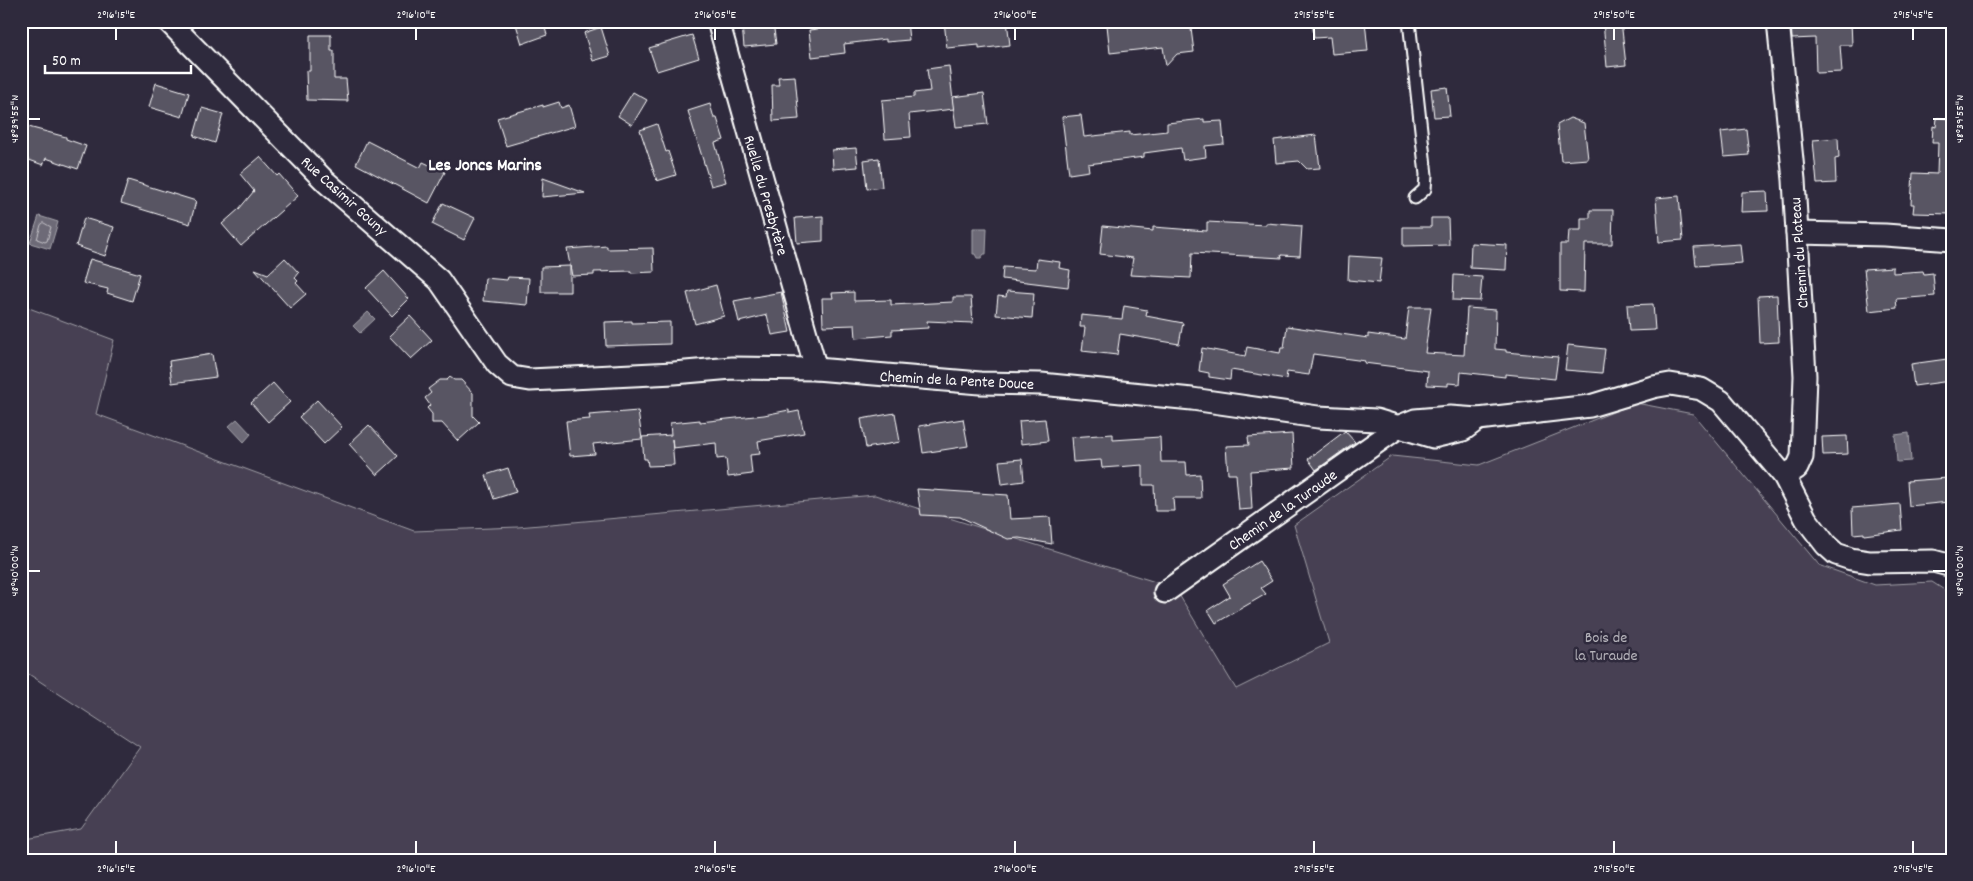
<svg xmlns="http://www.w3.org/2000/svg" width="1973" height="881" font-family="Dekko,sans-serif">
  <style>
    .green { fill: #464152; stroke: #a2a0a8 }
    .water { fill: #6d6a77; stroke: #a7a6ad }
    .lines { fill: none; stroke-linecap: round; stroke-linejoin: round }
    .shore { stroke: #c5c3c9; stroke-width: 1 }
    .building { fill: #595564; stroke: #fff }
    .lane-casing { stroke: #fff; stroke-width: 15 }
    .street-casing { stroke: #fff; stroke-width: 25 }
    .lane { stroke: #2f2a3d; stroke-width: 11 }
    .street { stroke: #2f2a3d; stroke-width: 21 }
    .ticks { fill: none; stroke: #fff; stroke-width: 2 }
    .labels { text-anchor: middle; stroke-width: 5; stroke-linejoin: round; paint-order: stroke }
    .street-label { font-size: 16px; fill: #fff; stroke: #2f2a3d }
    .park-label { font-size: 16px; fill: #b5b3ba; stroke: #2f2a3d }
    .neighbourhood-label { font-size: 18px; font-weight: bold; fill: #fff; stroke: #2f2a3d }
    .neatline { fill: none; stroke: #fff; stroke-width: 2 }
    .ticks-label { font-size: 12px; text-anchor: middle; fill: #fff }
  </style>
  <rect width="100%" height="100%" fill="#2f2a3d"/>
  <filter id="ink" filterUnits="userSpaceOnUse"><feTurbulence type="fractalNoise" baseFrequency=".02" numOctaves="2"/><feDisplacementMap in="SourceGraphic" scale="10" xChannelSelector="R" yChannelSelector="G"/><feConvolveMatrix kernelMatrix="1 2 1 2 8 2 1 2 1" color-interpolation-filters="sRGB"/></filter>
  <g filter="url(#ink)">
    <path class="green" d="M21 305 114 340 96 414 414 531 518 527 875 495 1175 588 1236 689 1329 643 1294 525 1392 456 1479 465 1636 403 1693 414 1819 565 1875 585 1932 582 1952 595V860H21V845L26 839 81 829 140 747 21 669Z"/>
    <g class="water">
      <path d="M39 216 58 222 50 249 30 243Z"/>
      <path d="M973 228H987L986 254H984L981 258H977L975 254H973Z"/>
      <path d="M368 312 375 319 360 333 353 326Z"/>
      <path d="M237 419 251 434 244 442 229 426Z"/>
      <path d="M1909 433 1911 461 1897 462 1895 435Z"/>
    </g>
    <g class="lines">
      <path class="shore" d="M44 223 51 227 47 241 45 242 37 239 41 225Z"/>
    </g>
    <g class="building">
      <path d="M515 21H543L547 35 522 44Z"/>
      <path d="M832 21H907L909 40 886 42V39L844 44 845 53 812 57 809 30 833 27Z"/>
      <path d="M944 21H1007L1010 45 979 49V45L947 48Z"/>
      <path d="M1170 21H1190L1194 52 1177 54 1166 66 1163 47 1110 53 1107 25Z"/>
      <path d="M1312 21H1365L1368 51 1332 54 1330 37 1314 38Z"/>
      <path d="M1603 21H1621L1626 65 1607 67Z"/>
      <path d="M1791 21H1851L1852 45H1840L1842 72 1816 73 1815 38 1792 39Z"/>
      <path d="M773 22 776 44 744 47 742 25Z"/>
      <path d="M601 27 610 56 593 61 584 33Z"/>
      <path d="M310 35H331V51H334V79H346L348 101 307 100 306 71H310Z"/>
      <path d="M692 35 699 58 657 71 649 48Z"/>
      <path d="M949 66 954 109 909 114 911 137 885 139 882 100 914 97V93L930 91 927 69Z"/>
      <path d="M795 76 799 119 773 121 772 85H779L778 77Z"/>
      <path d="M156 83 189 93 182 117 149 107Z"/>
      <path d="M1447 87 1450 116 1434 117 1431 89Z"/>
      <path d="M633 92 647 100 632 125 618 116Z"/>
      <path d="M984 93 988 124 956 127 952 97Z"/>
      <path d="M559 102 561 108 569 105 575 126 506 146 497 118 543 105V107Z"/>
      <path d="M710 104 714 118H717L724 140 715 143 726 182 711 186 688 111Z"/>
      <path d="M202 108 223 114 215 143 194 136Z"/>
      <path d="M1081 115 1084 137 1130 132V135L1167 131V123L1204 119V122L1222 121 1224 144 1205 146 1206 157 1183 160 1181 148 1144 153V157L1088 164 1089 171 1069 174 1062 117Z"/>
      <path d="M1570 118 1584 123 1588 159 1561 161 1557 125Z"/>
      <path d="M1937 118 1952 119V214L1913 213 1914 204H1911L1913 173 1937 174 1938 143H1932L1933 126 1936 127Z"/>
      <path d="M657 124 666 152 668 151 676 175 657 181 640 130Z"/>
      <path d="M21 125 66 137V139L86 146 78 169 46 158 43 165 21 157Z"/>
      <path d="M1746 129 1749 155 1724 157 1721 132Z"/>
      <path d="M1316 135 1320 168 1307 169 1299 161 1276 163 1274 140Z"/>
      <path d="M1838 138 1839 158 1835 159 1836 183 1817 184 1813 140Z"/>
      <path d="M367 141 420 168 423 162 445 172 429 203 356 164Z"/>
      <path d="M856 148 858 167 833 169 832 150Z"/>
      <path d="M260 157 277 176 279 174 298 196 241 246 222 224 239 209 254 191 240 174Z"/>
      <path d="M879 158 882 187 867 189 864 160Z"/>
      <path d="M543 178 585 193 542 197Z"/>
      <path d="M128 180 196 201 190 224 121 203Z"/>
      <path d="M1767 191 1768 211 1741 212 1742 192Z"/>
      <path d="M1679 196 1683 240 1659 242 1656 198Z"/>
      <path d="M443 203 475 218 464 240 432 224Z"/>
      <path d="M1590 210H1613L1612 244H1585L1584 292 1560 291V244H1568L1569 230H1581V218H1590Z"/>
      <path d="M823 216V241L797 243 795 218Z"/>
      <path d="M84 218 114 227 105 256 76 246Z"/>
      <path d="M1431 218H1448L1449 245 1403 246V227H1431Z"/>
      <path d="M1207 222 1266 225V223L1302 226 1300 256 1281 255 1282 258 1192 253 1191 278 1130 275 1133 258 1100 254 1103 226 1153 231V227L1207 231Z"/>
      <path d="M1471 243 1507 245 1506 270 1470 268Z"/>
      <path d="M1740 244 1742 263 1696 266 1694 247Z"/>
      <path d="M607 246V249L653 248 654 272 631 273V271L594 272V275L572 276 567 249Z"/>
      <path d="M1349 256 1382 258 1379 283 1348 280Z"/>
      <path d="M285 258 299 273 295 278 298 281 296 283 306 294 290 308 255 269 268 274Z"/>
      <path d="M90 259 140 274 132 301 107 293 108 289 83 283Z"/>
      <path d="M1037 259 1060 262 1059 268 1070 270 1068 287 1002 279 1003 267 1036 269Z"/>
      <path d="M570 266V292H541V267Z"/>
      <path d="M1893 267V273L1923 271 1924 274 1933 273 1935 296 1896 299 1897 308 1869 311 1864 269Z"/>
      <path d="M384 271 409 299 392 316 366 288Z"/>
      <path d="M1454 275 1482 277 1480 301 1453 300Z"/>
      <path d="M508 277 529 278 527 305 483 301 485 278 507 280Z"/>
      <path d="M716 285 724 316 695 324 687 293Z"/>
      <path d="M1007 291 1034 293 1032 318 996 315 998 296 1006 297Z"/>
      <path d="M781 292 790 332 772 335 767 315 739 322 734 301Z"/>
      <path d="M854 292V301L891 300V305L953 302V297H971L973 323 927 321 928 328 892 330V335L856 338 855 325 823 326 822 298H833L832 293Z"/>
      <path d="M1777 295 1779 342 1760 343 1758 296Z"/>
      <path d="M1653 304 1655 330 1629 331 1627 305Z"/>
      <path d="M1124 306 1147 310 1146 316 1183 323 1179 344 1120 334 1117 355 1082 351 1085 327H1080L1081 315 1122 319Z"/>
      <path d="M1409 307H1431L1425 353 1464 355 1467 308 1496 310 1495 349 1506 350V352L1558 357 1555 379 1505 374V377L1461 372 1460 384 1448 383V386L1427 385 1428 371 1364 363 1365 361 1313 354 1309 375 1287 372 1286 379 1231 370 1230 380 1209 377V373L1199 371 1202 348 1245 356 1247 347 1280 353 1281 348H1284L1287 326 1368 338V334L1405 339Z"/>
      <path d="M410 316 432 340 411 359 389 336Z"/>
      <path d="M632 321V323L670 322V344L606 346 605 322Z"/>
      <path d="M1568 345 1605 349 1602 373 1565 370Z"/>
      <path d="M212 354 216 377 172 383 169 361Z"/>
      <path d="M1947 359 1950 381 1914 386 1911 364Z"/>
      <path d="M450 377 454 380H461L473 393V416L479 422 458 441 442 423H432V414L427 408 430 405 425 398 431 393 428 389 440 380H447Z"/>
      <path d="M273 383 290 402 268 422 251 403Z"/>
      <path d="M317 400 342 427 324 444 299 417Z"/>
      <path d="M789 410V413L799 411 804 433 758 441 760 454 750 455 752 474 728 477 726 458 717 459 716 443 673 448 672 439 674 465 648 466 647 459H644L642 437 671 435 670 423 700 420V422L764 415Z"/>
      <path d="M638 411 642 439 593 444 595 454 570 456 566 421 590 419 589 415Z"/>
      <path d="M895 413 900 442 866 448 861 419Z"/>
      <path d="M963 419 968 446 923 453 919 426Z"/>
      <path d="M1045 419 1048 441 1021 444 1019 421Z"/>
      <path d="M369 425 398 456 377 475 349 444Z"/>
      <path d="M1345 431 1355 442 1316 470 1308 459Z"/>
      <path d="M1113 434V440L1160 437 1161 462H1186L1187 475 1200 474 1201 498H1173L1174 511H1155L1154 485H1143V465L1102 468 1101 460 1073 462 1071 437Z"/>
      <path d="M1292 434 1294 468 1250 471 1252 509 1239 510 1236 474H1228L1226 446 1249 445 1248 437Z"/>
      <path d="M1847 436 1848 454 1823 455 1822 437Z"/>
      <path d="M1022 459 1024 481 1002 484 999 461Z"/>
      <path d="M508 468 516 492 494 499 486 475Z"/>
      <path d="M1948 478 1949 502 1909 506 1907 481Z"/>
      <path d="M917 489 1008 495 1010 519 1050 517 1052 544 1019 538 1008 539 960 517 921 515Z"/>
      <path d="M1900 504 1902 530 1864 535V533L1853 534 1852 508Z"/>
      <path d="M1259 561 1272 581 1261 588 1266 594 1216 623 1208 610 1230 596 1223 584Z"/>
    </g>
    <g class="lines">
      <defs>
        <path id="lane" d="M1409 21 1426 175 1425 189 1415 198"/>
        <g id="street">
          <path d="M168 21 326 182 439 280 497 364 512 377 530 380 674 373 732 368 816 369 980 383 1041 384 1192 399 1318 417 1376 420 1433 437 1463 430 1478 419"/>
          <path d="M718 21 816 369"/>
          <path d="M1778 21 1794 180 1805 376 1802 457 1797 468 1784 476"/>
          <path d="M1797 233 1885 235 1952 240"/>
          <path d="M1165 592 1400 426 1415 420 1450 417 1478 419 1590 406 1653 387 1670 384 1701 389 1721 401 1784 476 1806 519 1826 545 1836 554 1851 559 1870 562 1933 561 1952 566"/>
        </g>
      </defs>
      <use href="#lane" class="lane-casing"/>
      <use href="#street" class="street-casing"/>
      <use href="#lane" class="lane"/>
      <use href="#street" class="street"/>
    </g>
  </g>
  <path class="ticks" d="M116 28V40M416 28V40M715 28V40M1015 28V40M1314 28V40M1614 28V40M1913 28V40M28 119H40M1933 119H1946M28 571H40M1933 571H1946M116 841V854M416 841V854M715 841V854M1015 841V854M1314 841V854M1614 841V854M1913 841V854"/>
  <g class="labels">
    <g class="street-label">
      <text transform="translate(345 195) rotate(42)" y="6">Rue Casimir Gouny</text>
      <text transform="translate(767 195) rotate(74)" y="6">Ruelle du Presbytère</text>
      <text transform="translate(1798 253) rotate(-94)" y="6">Chemin du Plateau</text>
      <text transform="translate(957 379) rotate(3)" y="6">Chemin de la Pente Douce</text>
      <text transform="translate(1282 509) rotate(-35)" y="6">Chemin de la Turaude</text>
    </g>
    <g class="park-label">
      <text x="1606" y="642">Bois de<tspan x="1606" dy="18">la Turaude</tspan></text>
    </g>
    <g class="neighbourhood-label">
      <text x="485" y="170">Les Joncs Marins</text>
    </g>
  </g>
  <rect width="1973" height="881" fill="none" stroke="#2f2a3d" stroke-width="55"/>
  <path d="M45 65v8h146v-8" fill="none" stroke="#ffffff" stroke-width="2.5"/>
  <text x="52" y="65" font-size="15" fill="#ffffff" stroke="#2f2a3d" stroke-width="4" paint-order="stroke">50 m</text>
  <rect x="28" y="28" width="1918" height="826" class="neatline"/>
  <g class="ticks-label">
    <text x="116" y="18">2°16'15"E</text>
    <text x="416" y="18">2°16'10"E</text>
    <text x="715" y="18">2°16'05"E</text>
    <text x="1015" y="18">2°16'00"E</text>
    <text x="1314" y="18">2°15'55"E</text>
    <text x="1614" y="18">2°15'50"E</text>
    <text x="1913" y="18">2°15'45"E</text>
    <text transform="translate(1959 119) rotate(-90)" y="4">48°39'55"N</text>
    <text transform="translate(14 119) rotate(-90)" y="4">48°39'55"N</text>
    <text transform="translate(1959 571) rotate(-90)" y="4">48°40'00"N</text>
    <text transform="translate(14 571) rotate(-90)" y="4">48°40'00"N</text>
    <text x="116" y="872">2°16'15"E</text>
    <text x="416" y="872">2°16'10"E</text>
    <text x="715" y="872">2°16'05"E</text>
    <text x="1015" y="872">2°16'00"E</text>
    <text x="1314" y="872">2°15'55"E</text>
    <text x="1614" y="872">2°15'50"E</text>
    <text x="1913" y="872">2°15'45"E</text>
  </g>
</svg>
